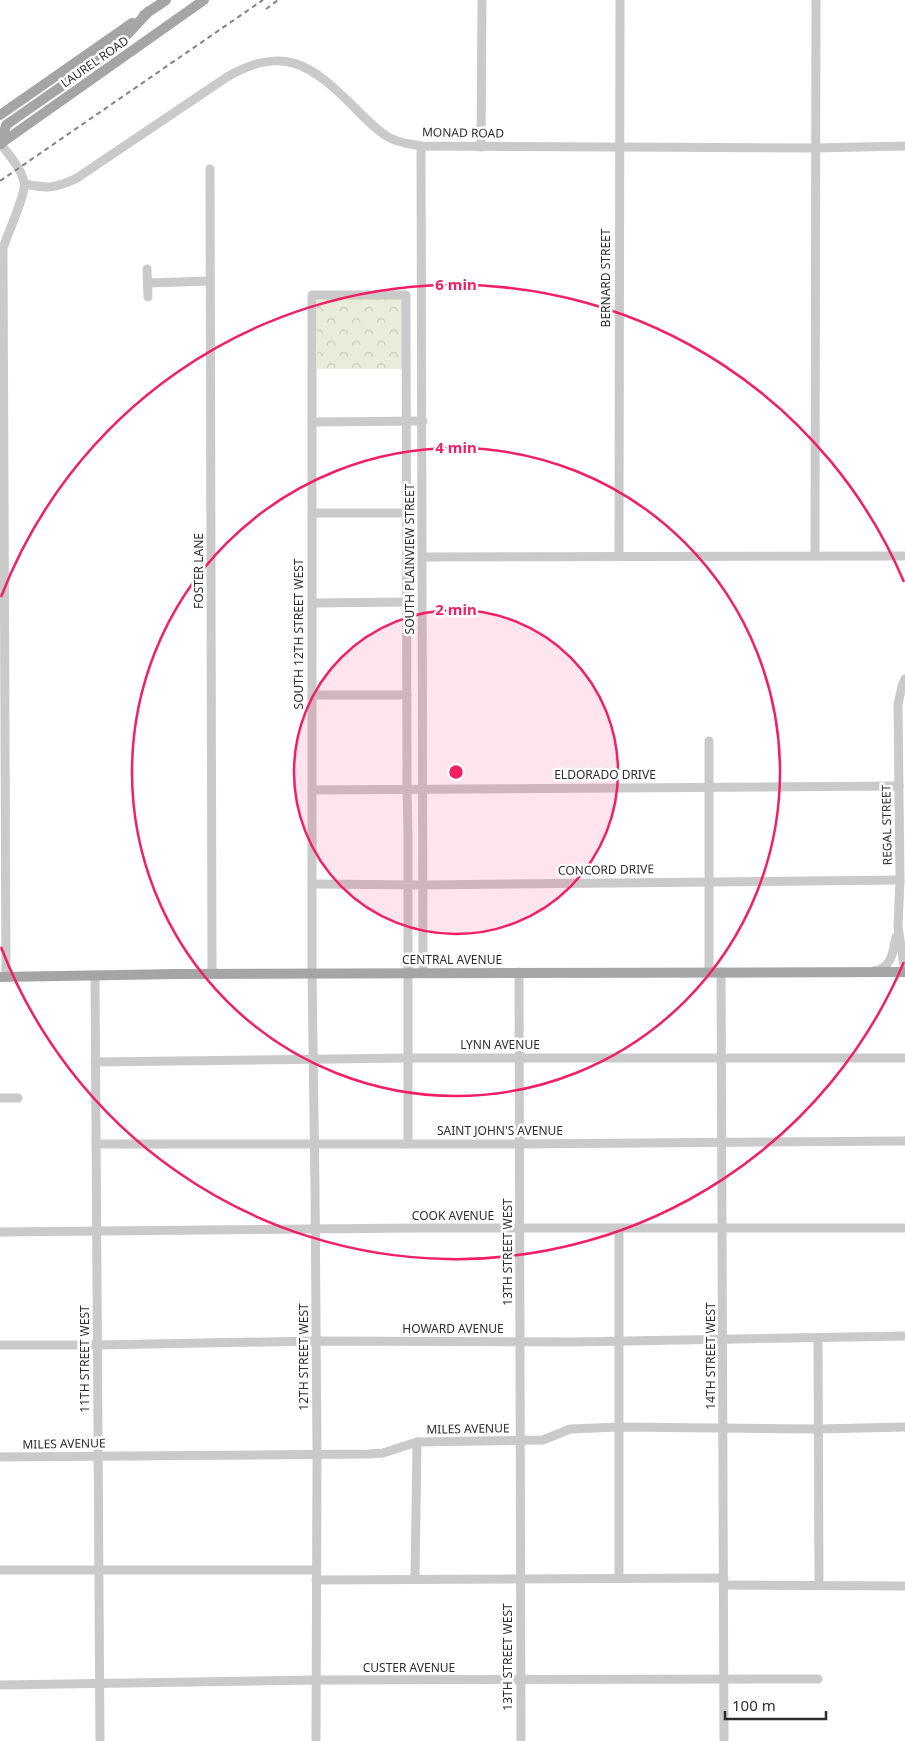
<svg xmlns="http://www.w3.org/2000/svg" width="905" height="1741" font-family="'Noto Sans',sans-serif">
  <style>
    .forest { fill: url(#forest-crowns) }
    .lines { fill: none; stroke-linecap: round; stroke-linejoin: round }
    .minor { stroke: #cacaca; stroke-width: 9 }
    .major { stroke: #a5a5a5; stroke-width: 10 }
    .rail { stroke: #828282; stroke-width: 2; stroke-dasharray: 5 4; stroke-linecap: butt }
    .ring { fill: none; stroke: #f31f64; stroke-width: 2.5 }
    .labels { text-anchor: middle; stroke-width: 5; stroke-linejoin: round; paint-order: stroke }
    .street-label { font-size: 12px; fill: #2d2d2d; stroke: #fff }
    .centre { fill: #f31f64; stroke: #fff; stroke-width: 2.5 }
    .ring-label { font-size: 15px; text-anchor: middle; font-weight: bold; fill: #f31f64; stroke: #fff; stroke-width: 5; stroke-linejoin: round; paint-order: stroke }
  </style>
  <defs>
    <pattern id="forest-crowns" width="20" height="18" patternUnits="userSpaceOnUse" patternTransform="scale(1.25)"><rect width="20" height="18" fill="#e8ecd8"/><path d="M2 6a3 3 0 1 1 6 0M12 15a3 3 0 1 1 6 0" fill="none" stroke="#c7cbba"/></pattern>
  </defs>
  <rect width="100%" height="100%" fill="#fff"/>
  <rect class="forest" x="317" y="297" width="85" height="72"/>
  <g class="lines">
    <g class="minor">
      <path d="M0 143C9 155 21 168 24 182 27 192 7 235 3 248L6 977"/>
      <path d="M421 146C424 422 422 697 423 972"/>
      <path d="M481 147 482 0"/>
      <path d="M210 169 212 973"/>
      <path d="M25 184C47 189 57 188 77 178L227 77C284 44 312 65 354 107 365 118 375 129 388 137 398 143 411 144 421 146L815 148 905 146"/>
      <path d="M147 269 148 297"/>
      <path d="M148 283 210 281"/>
      <path d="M312 422 423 421"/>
      <path d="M312 513H406"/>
      <path d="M815 555 816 0"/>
      <path d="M619 556 620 0"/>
      <path d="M423 557 905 556"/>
      <path d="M312 603 406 602"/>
      <path d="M905 679 902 686 898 704 900 880 898 927 905 971"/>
      <path d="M312 695H407"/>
      <path d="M312 790 899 786"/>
      <path d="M312 884 423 885 900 880"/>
      <path d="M874 971C892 968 893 952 896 937"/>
      <path d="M519 972 521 1741"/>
      <path d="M709 972V741"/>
      <path d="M721 972 724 1741"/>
      <path d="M95 976 100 1741"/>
      <path d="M95 1062 408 1058H905"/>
      <path d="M0 1098H18"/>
      <path d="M96 1144H520L905 1141"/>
      <path d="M619 1228V1578"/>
      <path d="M0 1232 417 1228H905"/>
      <path d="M818 1339 819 1585"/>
      <path d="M0 1345H97L316 1341 571 1342 905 1336"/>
      <path d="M0 1457 368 1454 383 1453 417 1442 543 1440 570 1429 619 1427 819 1429 905 1427"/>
      <path d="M0 1570H316"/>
      <path d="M415 1579 417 1442"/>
      <path d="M316 1580 724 1578"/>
      <path d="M724 1585 905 1586"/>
      <path d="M0 1685 316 1680 818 1679"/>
      <path d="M316 1741 317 1454 315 1185 312 973V295H406L407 789 408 836V1143"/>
    </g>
    <g class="major">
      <path d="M144 15 166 0"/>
      <path d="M0 115 132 23"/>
      <path d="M0 144 204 0"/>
      <path d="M1 144 6 125 112 51 149 11"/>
      <path d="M0 977 178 974 905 972"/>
    </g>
    <g class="rail">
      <path d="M266 9 278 0"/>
      <path d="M0 181 263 0"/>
    </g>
  </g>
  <circle cx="456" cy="772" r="162" fill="#f31f64" fill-opacity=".12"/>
  <g class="ring">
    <circle cx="456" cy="772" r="162"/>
    <circle cx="456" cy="772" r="324"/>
    <path d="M904 962A487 487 0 0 1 1 947M1 597A487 487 0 0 1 904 582"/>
  </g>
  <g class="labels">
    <g class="street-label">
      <text transform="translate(95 62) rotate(-35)" y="4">LAUREL ROAD</text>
      <text transform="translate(463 133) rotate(1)" y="4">MONAD ROAD</text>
      <text transform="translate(606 278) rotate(-90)" y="4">BERNARD STREET</text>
      <text transform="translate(410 559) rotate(-90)" y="4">SOUTH PLAINVIEW STREET</text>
      <text transform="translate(199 571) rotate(-90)" y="4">FOSTER LANE</text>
      <text transform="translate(299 634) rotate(-90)" y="4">SOUTH 12TH STREET WEST</text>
      <text x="605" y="779">ELDORADO DRIVE</text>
      <text transform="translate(887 825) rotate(-91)" y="4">REGAL STREET</text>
      <text transform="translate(606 870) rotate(-1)" y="4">CONCORD DRIVE</text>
      <text x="452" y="964">CENTRAL AVENUE</text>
      <text x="500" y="1049">LYNN AVENUE</text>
      <text x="500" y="1135">SAINT JOHN'S AVENUE</text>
      <text x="453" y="1220">COOK AVENUE</text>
      <text transform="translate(508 1252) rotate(-90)" y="4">13TH STREET WEST</text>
      <text x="453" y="1333">HOWARD AVENUE</text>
      <text transform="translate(711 1356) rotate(-90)" y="4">14TH STREET WEST</text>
      <text transform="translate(304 1357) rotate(-90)" y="4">12TH STREET WEST</text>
      <text transform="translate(85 1359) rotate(-90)" y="4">11TH STREET WEST</text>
      <text transform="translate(468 1429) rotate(-1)" y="4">MILES AVENUE</text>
      <text transform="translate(64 1444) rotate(-1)" y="4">MILES AVENUE</text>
      <text transform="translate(508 1657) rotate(-90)" y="4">13TH STREET WEST</text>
      <text x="409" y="1672">CUSTER AVENUE</text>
    </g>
  </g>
  <circle cx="456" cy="772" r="8" class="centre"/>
  <g class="ring-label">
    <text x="456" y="290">6 min</text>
    <text x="456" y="453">4 min</text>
    <text x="456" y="615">2 min</text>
  </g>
  <path d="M725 1711v8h101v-8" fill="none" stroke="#2d2d2d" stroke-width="2.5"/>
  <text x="732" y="1711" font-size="15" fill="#2d2d2d" stroke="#ffffff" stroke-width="4" paint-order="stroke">100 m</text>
</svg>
